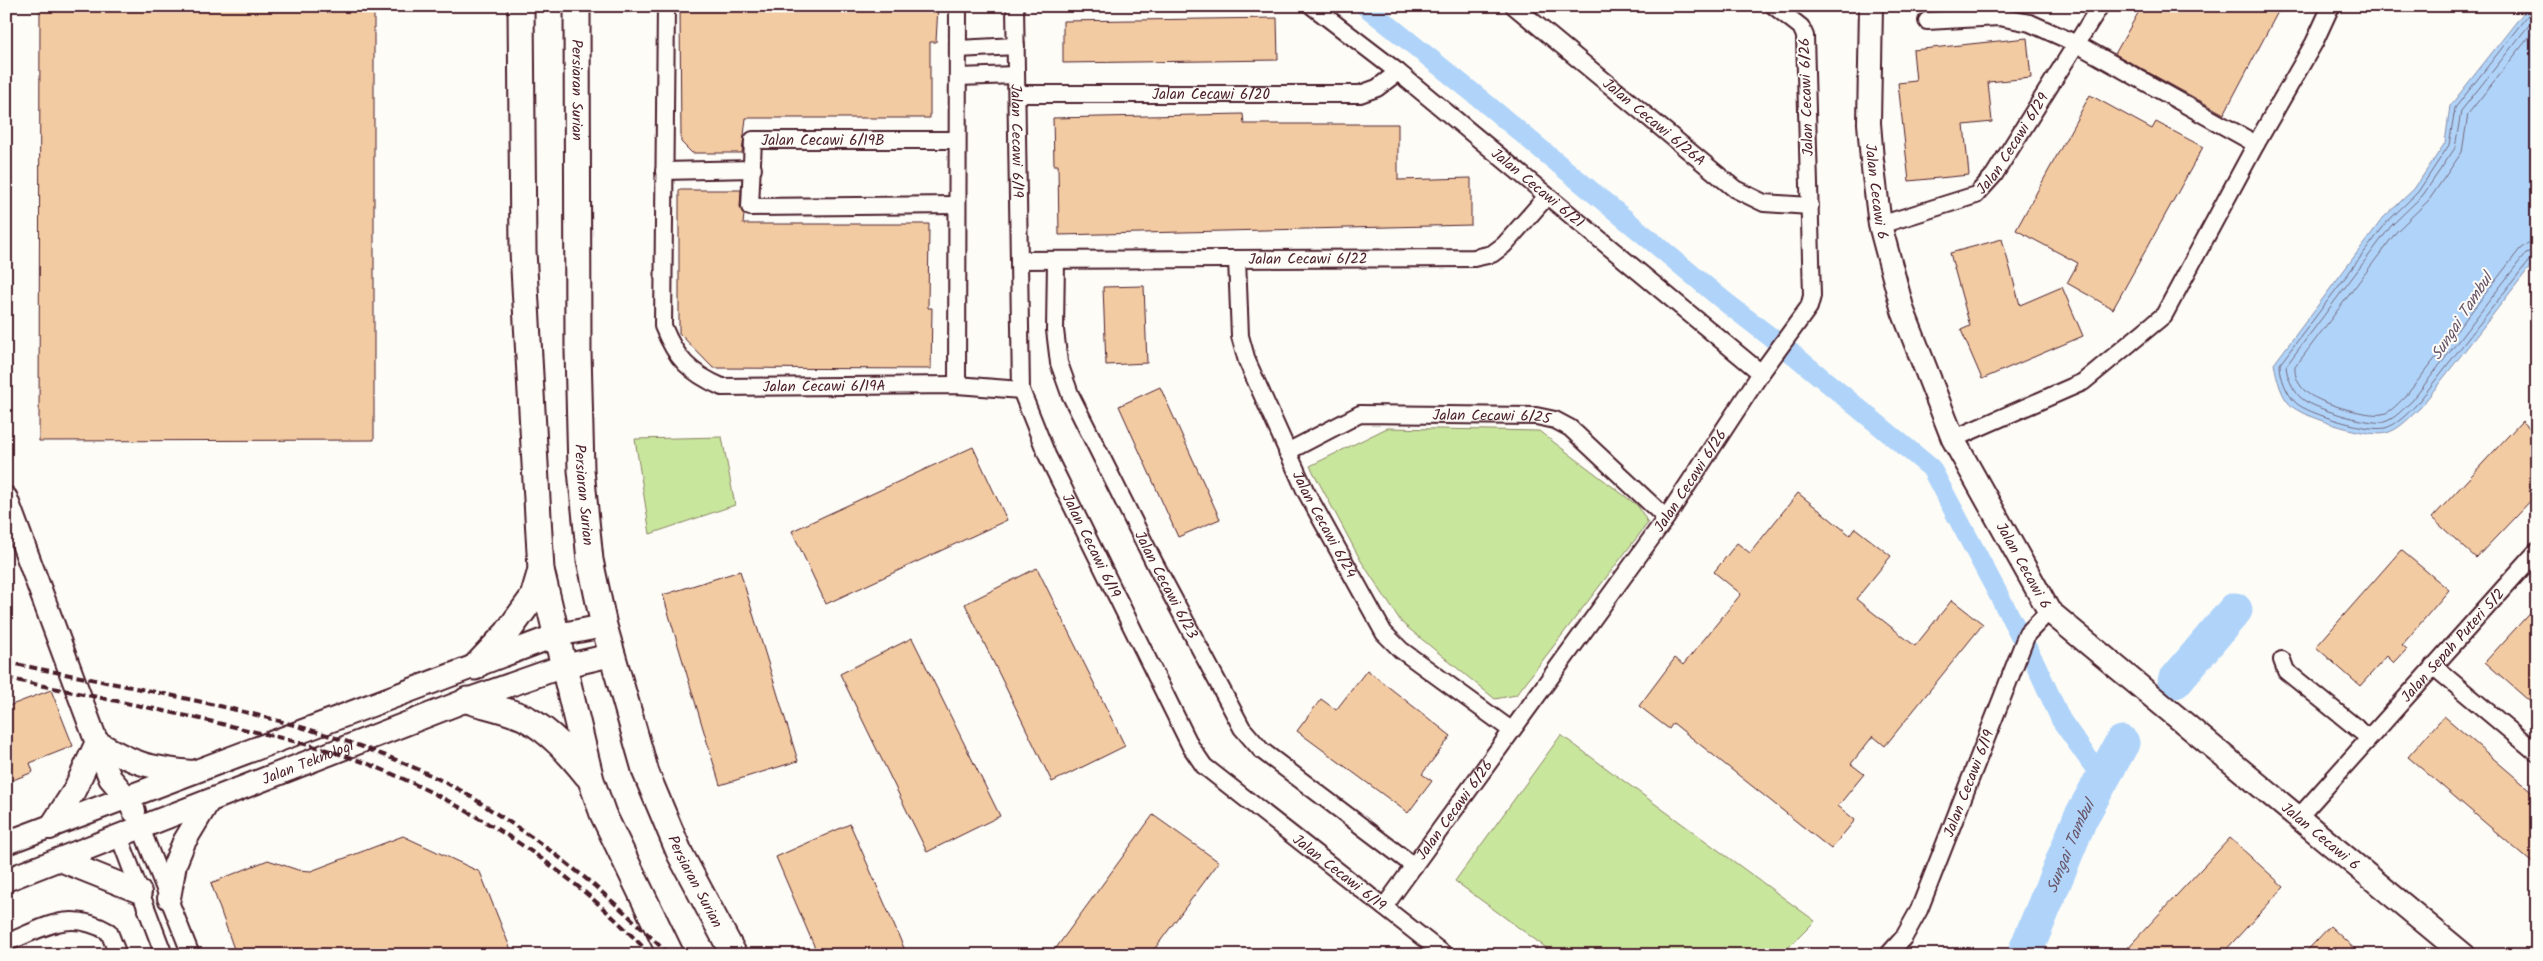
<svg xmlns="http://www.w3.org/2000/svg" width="2543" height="961" font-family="Kalam,sans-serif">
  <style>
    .green { fill: #c9e69d; stroke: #8a8264 }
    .water { fill: #b0d4f9; stroke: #878ca7 }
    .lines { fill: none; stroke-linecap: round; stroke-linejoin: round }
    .shore { stroke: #73677d; stroke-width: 1 }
    .canal { stroke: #b0d4f9; stroke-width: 20 }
    .river { stroke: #b0d4f9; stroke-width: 35 }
    .building { fill: #f3cba3; stroke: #4a1f2b }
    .street-casing { stroke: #4a1f2b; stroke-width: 20 }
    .secondary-casing { stroke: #4a1f2b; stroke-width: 26 }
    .primary-casing { stroke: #4a1f2b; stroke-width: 29 }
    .street { stroke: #fdfcf7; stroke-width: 16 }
    .secondary { stroke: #fdfcf7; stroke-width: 22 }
    .primary { stroke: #fdfcf7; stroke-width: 25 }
    .rail { stroke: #4a1f2b; stroke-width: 4; stroke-dasharray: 8 4; stroke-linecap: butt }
    .labels { text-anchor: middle; stroke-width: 4; stroke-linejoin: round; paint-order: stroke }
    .street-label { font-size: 15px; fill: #4a1f2b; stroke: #fdfcf7 }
    .water-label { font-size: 16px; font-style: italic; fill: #695569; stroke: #fdfcf7 }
  </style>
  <rect width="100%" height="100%" fill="#fdfcf7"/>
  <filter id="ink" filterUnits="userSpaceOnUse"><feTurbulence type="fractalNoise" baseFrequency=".02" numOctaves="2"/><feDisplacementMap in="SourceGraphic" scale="10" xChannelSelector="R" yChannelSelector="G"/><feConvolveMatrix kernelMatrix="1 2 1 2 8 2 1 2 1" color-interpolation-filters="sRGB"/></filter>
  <g filter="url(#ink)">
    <g class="green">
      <path d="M1387 428 1539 431 1638 506 1648 523 1516 695 1495 699 1402 623 1361 561 1310 466Z"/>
      <path d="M722 437 735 505 650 534 635 439Z"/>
      <path d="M1561 735 1815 921 1781 955H1556L1455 881Z"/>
    </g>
    <path class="water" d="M2537 6V258L2420 408C2410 417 2399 430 2386 433 2369 438 2310 419 2294 408 2281 399 2277 378 2274 364L2383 218 2414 189 2445 143 2450 106 2528 7Z"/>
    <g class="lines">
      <g class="shore">
        <path d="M2533 6 2531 11 2455 108 2449 145 2418 192 2387 222 2280 364C2280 377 2286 393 2296 403 2308 414 2369 432 2385 428 2397 425 2408 413 2416 405L2531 258 2537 255"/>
        <path d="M2537 15 2461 111 2455 148 2423 195 2391 226 2286 366C2287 377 2292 388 2300 397 2310 408 2369 425 2384 422 2395 419 2404 408 2412 401L2526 253 2537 249"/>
        <path d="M2537 27 2468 114 2462 152 2429 200 2397 231 2295 367C2294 376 2299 385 2305 391 2315 402 2367 417 2382 414 2391 413 2400 401 2406 396L2520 249 2528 243 2537 242"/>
      </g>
      <path class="canal" d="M1365 6 1472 92 1724 301 1794 355 1931 468 2036 665 2061 720 2102 778"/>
      <g class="river">
        <path d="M2175 681 2235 610"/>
        <path id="s1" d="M2024 955 2080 819 2122 743"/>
      </g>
    </g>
    <g class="building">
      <path d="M40 6H374V440L39 441Z"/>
      <path d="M680 6H938L936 42H930V118H746L742 153H692L681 142Z"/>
      <path d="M2142 6H2281L2224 114 2115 54Z"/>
      <path d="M1277 18 1278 60 1063 63V21Z"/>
      <path d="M2027 38 2031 78 1988 82 1992 122 1964 125 1969 175 1909 181 1898 83 1916 81 1913 50Z"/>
      <path d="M2090 95 2152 129 2156 122 2203 147 2113 309 2067 283 2078 263 2016 230Z"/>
      <path d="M1243 114 1244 124H1398V180L1471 178V225L1059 235 1058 165H1054L1053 118Z"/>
      <path d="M679 190H741L740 207 744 214 743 224H929L928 308H932L931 369 713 368 679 333Z"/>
      <path d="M2002 239 2020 305 2062 287 2083 336 1982 379 1961 330 1970 326 1950 253Z"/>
      <path d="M1144 286 1147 363 1106 365 1103 287Z"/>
      <path d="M1160 387 1220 519 1178 537 1119 406Z"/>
      <path d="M2522 421 2537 435V494L2476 558 2432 518Z"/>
      <path d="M973 447 1007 520 826 604 792 531Z"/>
      <path d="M1798 493 1850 535 1855 528 1891 556 1856 599 1915 646 1952 600 1983 624 1885 746 1873 736 1851 764 1864 774 1838 806 1855 820 1831 849 1673 723 1669 729 1639 706 1675 658 1683 665 1741 594 1714 572 1737 543 1750 553Z"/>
      <path d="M2401 550 2449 590 2402 645 2407 649 2394 663 2387 656 2360 686 2316 647Z"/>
      <path d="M1037 568 1125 746 1052 782 965 604Z"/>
      <path d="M740 571 798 761 720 785 663 595Z"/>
      <path d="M2537 605V708L2485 662Z"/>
      <path d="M912 638 1000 816 927 852 840 674Z"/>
      <path d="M1367 670 1451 736 1422 774 1432 781 1408 813 1297 731 1321 699 1336 710Z"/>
      <path d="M51 690 73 746 30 763 33 772 6 783V707Z"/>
      <path d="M2444 716 2537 796V867L2408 757Z"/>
      <path d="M1153 815 1219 862 1150 955H1051Z"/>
      <path d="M850 824 907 955H818L776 857Z"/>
      <path d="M403 836 480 872 513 955H236L211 883 268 860 298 870 311 871Z"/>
      <path d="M2230 838 2284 887 2221 955H2121Z"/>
      <path d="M2330 926 2361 955H2303Z"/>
    </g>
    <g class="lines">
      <defs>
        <g id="street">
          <path id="s2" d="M666 6 663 326C676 359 690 373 722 387L957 385 1021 390"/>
          <path id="s3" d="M1015 6 1021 390 1047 455 1191 747 1204 766 1445 955"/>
          <path id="s4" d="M1312 6 1398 72 1761 373"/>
          <path id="s5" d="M1514 6 1735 189 1764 203 1810 206"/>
          <path d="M1927 21 1999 17 2030 23 2077 44 2256 144"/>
          <path d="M958 49 1016 46"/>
          <path d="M958 77 1016 75"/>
          <path id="s6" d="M1017 94H1360L1377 88 1398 72"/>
          <path d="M664 171 753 169"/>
          <path id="s7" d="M957 205 750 207 753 140H957"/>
          <path id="s8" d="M1880 225 1976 195 1994 175 2100 6"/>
          <path id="s9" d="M1237 259 1240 336 1247 361 1305 490 1384 633 1401 650 1511 730"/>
          <path id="s10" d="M1019 260 1474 258 1492 254 1504 245 1547 196"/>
          <path id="s11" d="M1056 260 1055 330 1059 363 1070 394 1155 564 1242 728 1261 750 1414 866"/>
          <path d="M957 385 958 6"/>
          <path d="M1953 439 2083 382 2164 315 2256 144 2314 43 2331 6"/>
          <path id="s12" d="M1287 452 1360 414 1536 416 1555 420 1570 428 1666 518"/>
          <path d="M2282 660 2286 671 2369 738"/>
          <path d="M2433 666 2537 753"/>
          <path id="s13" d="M2298 818 2537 551"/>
          <path d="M141 828 191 955"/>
          <path d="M119 836 164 955"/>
          <path id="s14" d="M1384 907 1666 518 1761 373 1809 307 1812 296 1805 36 1801 27 1774 6"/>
          <path d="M6 943C46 927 69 909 109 932L118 955"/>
          <path id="s15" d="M1888 955 1904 937 1919 910 2027 634 2049 611"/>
        </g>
        <g id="secondary">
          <path id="s16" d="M1871 6 1869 123 1872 160 1880 225 1903 311 1953 439 2049 611 2464 955"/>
          <path d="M6 498 110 778 128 799 134 811"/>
          <path d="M97 742C134 764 149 768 192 772"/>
          <path d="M50 828 74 791 97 742"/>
          <path d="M6 843 557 635 604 626"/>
          <path d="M60 860 140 892"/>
          <path id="s17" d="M6 880 467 700 564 666 612 655"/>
          <path d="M169 898 175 864 184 842 208 802"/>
        </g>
        <g id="primary">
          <path d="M521 6 523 251 541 570 591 780 603 814 671 955"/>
          <path id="s18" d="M577 6 578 351 581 470 590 560 604 626 646 773 680 854 734 955"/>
          <path d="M475 667 507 633 533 597 541 570"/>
          <path d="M467 700C486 706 509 710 527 719 552 733 569 753 587 775"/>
        </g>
      </defs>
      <use href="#street" class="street-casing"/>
      <use href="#secondary" class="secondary-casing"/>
      <use href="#primary" class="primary-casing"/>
      <use href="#street" class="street"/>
      <use href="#secondary" class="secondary"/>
      <use href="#primary" class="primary"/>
      <g class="rail">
        <path d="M6 662C153 693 323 717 456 788 470 795 483 805 497 814 563 856 614 900 669 955"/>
        <path d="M6 678C85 695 165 710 243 729 286 739 330 749 371 765 453 798 540 850 605 910 621 924 636 940 651 955"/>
      </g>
    </g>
  </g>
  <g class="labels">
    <g class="street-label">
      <text dy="5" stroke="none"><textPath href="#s18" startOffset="84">Persiaran Surian</textPath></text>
      <text dy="5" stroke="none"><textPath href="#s6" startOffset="194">Jalan Cecawi 6/20</textPath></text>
      <text transform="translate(1806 97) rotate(-92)" y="5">Jalan Cecawi 6/26</text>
      <text dy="5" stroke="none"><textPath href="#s5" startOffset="182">Jalan Cecawi 6/26A</textPath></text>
      <text dy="5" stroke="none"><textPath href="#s7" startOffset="344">Jalan Cecawi 6/19B</textPath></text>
      <text dy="5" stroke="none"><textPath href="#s3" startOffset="135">Jalan Cecawi 6/19</textPath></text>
      <text dy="5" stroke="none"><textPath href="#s8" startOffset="164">Jalan Cecawi 6/29</textPath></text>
      <text dy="5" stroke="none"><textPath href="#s4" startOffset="290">Jalan Cecawi 6/21</textPath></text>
      <text dy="5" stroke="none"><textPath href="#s16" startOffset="186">Jalan Cecawi 6</textPath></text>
      <text dy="5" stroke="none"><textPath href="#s10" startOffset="289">Jalan Cecawi 6/22</textPath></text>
      <text dy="5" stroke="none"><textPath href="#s2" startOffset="510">Jalan Cecawi 6/19A</textPath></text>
      <text dy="5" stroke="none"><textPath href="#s12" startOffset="214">Jalan Cecawi 6/25</textPath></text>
      <text dy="5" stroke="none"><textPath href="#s14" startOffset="525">Jalan Cecawi 6/26</textPath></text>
      <text dy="5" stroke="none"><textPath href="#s18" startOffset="489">Persiaran Surian</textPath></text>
      <text dy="5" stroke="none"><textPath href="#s9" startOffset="284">Jalan Cecawi 6/24</textPath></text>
      <text dy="5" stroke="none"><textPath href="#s3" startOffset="555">Jalan Cecawi 6/19</textPath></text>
      <text dy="5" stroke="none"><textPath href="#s16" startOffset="591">Jalan Cecawi 6</textPath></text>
      <text dy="5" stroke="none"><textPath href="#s11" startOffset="350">Jalan Cecawi 6/23</textPath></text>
      <text dy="5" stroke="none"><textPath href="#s13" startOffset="232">Jalan Sepah Puteri 5/2</textPath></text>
      <text dy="5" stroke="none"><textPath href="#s17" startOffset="324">Jalan Teknologi</textPath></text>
      <text dy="5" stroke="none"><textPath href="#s15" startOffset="191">Jalan Cecawi 6/19</textPath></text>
      <text dy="5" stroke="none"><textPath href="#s14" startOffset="120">Jalan Cecawi 6/26</textPath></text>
      <text dy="5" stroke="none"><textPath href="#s16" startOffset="996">Jalan Cecawi 6</textPath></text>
      <text dy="5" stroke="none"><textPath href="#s3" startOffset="975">Jalan Cecawi 6/19</textPath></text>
      <text dy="5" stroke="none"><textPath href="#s18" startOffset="894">Persiaran Surian</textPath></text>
    </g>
    <g class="water-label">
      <text transform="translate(2461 316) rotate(-57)" y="6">Sungai Tambul</text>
      <text dy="6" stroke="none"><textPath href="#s1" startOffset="118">Sungai Tambul</textPath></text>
    </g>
  </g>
  <rect width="2543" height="961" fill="none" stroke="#fdfcf7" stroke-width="25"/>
  <rect x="12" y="12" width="2518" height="936" fill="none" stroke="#4a1f2b" stroke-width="2" filter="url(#ink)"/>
</svg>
